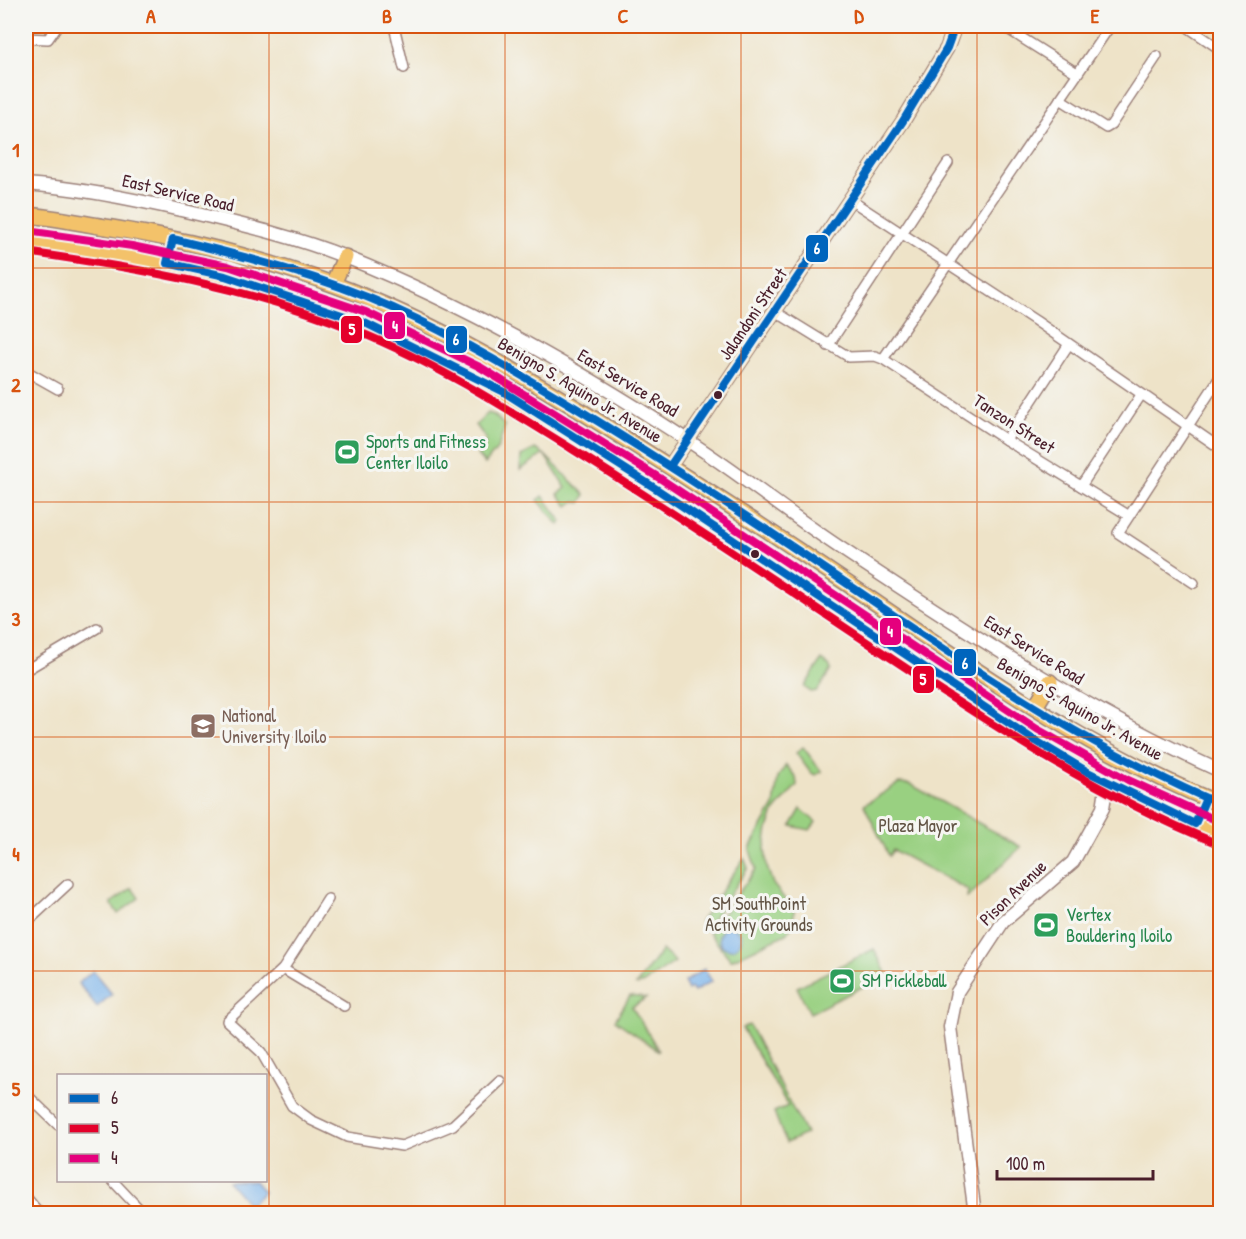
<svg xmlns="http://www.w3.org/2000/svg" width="1246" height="1239" font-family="'Patrick Hand',sans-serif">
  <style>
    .green { fill: #99d081; stroke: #727856; stroke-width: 1.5 }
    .water { fill: #7ab3eb; stroke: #62698b; stroke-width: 1.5 }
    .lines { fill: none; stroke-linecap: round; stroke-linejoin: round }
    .minor-casing { stroke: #9c817a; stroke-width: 12 }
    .tertiary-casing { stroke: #9c817a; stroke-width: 15 }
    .secondary-casing { stroke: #9c817a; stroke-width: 16 }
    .trunk-casing { stroke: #9c817a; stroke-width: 18 }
    .minor { stroke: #fff; stroke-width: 9 }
    .tertiary { stroke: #fff; stroke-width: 12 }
    .secondary { stroke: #fae7c3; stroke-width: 14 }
    .trunk { stroke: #f3c26a; stroke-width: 15 }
    .bus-1-casing { stroke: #f6f6f2; stroke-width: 12 }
    .bus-2-casing { stroke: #f6f6f2; stroke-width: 12 }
    .bus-3-casing { stroke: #f6f6f2; stroke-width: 12 }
    .bus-1 { stroke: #0065bd; stroke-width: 8 }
    .bus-2 { stroke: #e4002b; stroke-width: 8 }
    .bus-3 { stroke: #e5007d; stroke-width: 8 }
    .grid { fill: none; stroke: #d8530f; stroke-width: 1.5; stroke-opacity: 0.55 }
    .bus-dot { fill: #4a1f2b; stroke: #f6f6f2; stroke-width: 2 }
    .labels { text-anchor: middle; stroke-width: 6; stroke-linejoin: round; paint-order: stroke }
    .street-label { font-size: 18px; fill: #4a1f2b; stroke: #f6f6f2 }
    .leisure-label { font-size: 18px; fill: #27864d; stroke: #f6f6f2; text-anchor: start }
    .education-label { font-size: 18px; fill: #785e54; stroke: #f6f6f2; text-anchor: start }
    .park-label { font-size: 18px; fill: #625445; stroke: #f6f6f2 }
    .line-badge { stroke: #f6f6f2; stroke-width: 2 }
    .badge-label { font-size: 16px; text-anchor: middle; font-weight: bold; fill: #fff }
    .neatline { fill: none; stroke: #d8530f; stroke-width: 2 }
    .grid-label { font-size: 20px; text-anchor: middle; font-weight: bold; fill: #d8530f }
  </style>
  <rect width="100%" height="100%" fill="#f6f6f2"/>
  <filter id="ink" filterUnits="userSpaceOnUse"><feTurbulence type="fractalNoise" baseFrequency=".0167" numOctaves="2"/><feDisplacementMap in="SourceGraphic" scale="12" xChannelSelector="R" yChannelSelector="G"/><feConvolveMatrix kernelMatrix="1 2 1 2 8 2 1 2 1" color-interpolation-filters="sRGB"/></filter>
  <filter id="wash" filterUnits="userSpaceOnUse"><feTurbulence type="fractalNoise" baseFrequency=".008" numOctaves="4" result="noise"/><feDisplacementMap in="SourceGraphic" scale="24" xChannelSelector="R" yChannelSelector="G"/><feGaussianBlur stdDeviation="1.35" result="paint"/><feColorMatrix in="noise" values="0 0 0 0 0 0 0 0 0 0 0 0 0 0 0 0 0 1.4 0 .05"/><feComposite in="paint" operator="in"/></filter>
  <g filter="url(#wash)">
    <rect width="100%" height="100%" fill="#eee3c8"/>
    <g class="green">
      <path d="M488 413 494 415 505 426 498 448 485 464 477 455 483 449 486 439 476 425Z"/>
      <path d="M535 449 544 454 585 495 581 503 575 501 568 506 558 494 566 488 544 454 520 470 521 456Z"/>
      <path d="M543 496 562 522 559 525 538 500Z"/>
      <path d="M822 660 829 665 831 670 817 691 811 692 804 687Z"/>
      <path d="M803 747 822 772 815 775 810 772 796 753Z"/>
      <path d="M786 765 796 777 797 785 774 812 768 829 765 848 767 867 773 884 794 911 793 926 786 934 731 960 709 933 756 869 750 850 752 844 774 806 778 777Z"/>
      <path d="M899 783 910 784 1021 847 967 898 968 890 893 850 889 856 864 805Z"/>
      <path d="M801 809 816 822 810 830 791 826Z"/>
      <path d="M744 858 748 868 706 929 700 922Z"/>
      <path d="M132 888 139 898 118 914 111 903Z"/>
      <path d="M874 949 887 975 810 1013 797 987Z"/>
      <path d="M662 950 675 962 642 984 636 985Z"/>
      <path d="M630 996 646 998 632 1007 659 1051 615 1020Z"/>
      <path d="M749 1025 806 1134 786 1143 774 1112 788 1106 742 1028Z"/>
    </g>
    <g class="water">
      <circle cx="730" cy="938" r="11"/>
      <path d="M704 969 712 981 694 992 691 988 688 990 684 982Z"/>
      <path d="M93 971 112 994 97 1007 78 983Z"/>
      <path d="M231 1181H255L264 1192 249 1205 229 1182Z"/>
    </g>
  </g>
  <g filter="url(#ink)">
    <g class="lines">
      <defs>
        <g id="minor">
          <path d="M394 26 404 68"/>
          <path d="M1003 26 1077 73"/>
          <path d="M1186 26 1220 49"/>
          <path d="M26 38 48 39 57 26"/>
          <path d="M1060 99 1106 128 1111 125 1157 56"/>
          <path d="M849 199 1036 321 1220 448"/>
          <path d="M1219 283 1220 281"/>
          <path d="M776 312 849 357 875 356 883 359 1006 440 1128 515"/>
          <path d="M828 346 948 163"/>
          <path d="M883 359 1110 26"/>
          <path d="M26 371 58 389"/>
          <path d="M1006 440 1069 344"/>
          <path d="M1081 486 1141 395"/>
          <path d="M1194 583 1118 533 1220 377"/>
          <path d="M26 670 97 628"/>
          <path d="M328 899 283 969 227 1021 261 1052 292 1106 311 1120 347 1137 402 1146 453 1125 500 1081"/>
          <path d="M26 923 68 884"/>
          <path d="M283 969 344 1006"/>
          <path d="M26 1094 58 1125"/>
          <path d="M112 1180 144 1214"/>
          <path d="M26 1197 40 1214"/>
        </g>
        <g id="tertiary">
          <path d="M26 184C79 188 133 199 185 211 240 224 296 237 348 258 467 306 580 370 687 440 740 474 789 514 842 549 964 630 1087 711 1220 771"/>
          <path d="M975 1214 950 1027 957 992 1003 922 1073 862 1103 808 1107 782"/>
        </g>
        <path id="secondary" d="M670 466 903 121 947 48 955 26"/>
        <g id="trunk">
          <path d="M26 215C55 217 84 224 112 228 187 240 264 259 335 285 434 322 527 377 616 433 696 483 776 535 854 588 972 668 1088 751 1220 804"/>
          <path d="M26 241 131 256 225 276 363 322 475 376 655 488 1031 738C1092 774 1154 808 1220 833"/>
          <path d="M333 284 345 257"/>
          <path d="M1035 707 1050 682"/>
        </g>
      </defs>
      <use href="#minor" class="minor-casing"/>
      <use href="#tertiary" class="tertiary-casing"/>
      <use href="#secondary" class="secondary-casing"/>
      <use href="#trunk" class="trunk-casing"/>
      <use href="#minor" class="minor"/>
      <use href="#tertiary" class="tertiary"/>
      <use href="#secondary" class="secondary"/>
      <use href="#trunk" class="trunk"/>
      <defs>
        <g id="bus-1">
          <path d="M173 239C248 257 323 277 393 308 460 338 523 376 586 414 689 477 789 544 889 612 991 681 1093 748 1206 798L1195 824 1088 772 1031 738 655 488 504 392 363 322 225 276 167 263Z"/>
          <path d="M670 466 903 121 947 48 955 26"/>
        </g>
        <path id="bus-2" d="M26 252C139 268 252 288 359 332 435 363 503 406 572 449 681 517 787 589 894 660 998 729 1100 796 1216 843"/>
        <path id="bus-3" d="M27 231 132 246 228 266 366 312 480 367 661 479 1037 729 1128 780 1220 822"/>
      </defs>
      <use href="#bus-1" class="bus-1-casing"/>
      <use href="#bus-2" class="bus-2-casing"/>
      <use href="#bus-3" class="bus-3-casing"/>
      <use href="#bus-1" class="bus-1"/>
      <use href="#bus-2" class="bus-2"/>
      <use href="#bus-3" class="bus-3"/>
    </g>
  </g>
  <path class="grid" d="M269 26V1214M505 26V1214M741 26V1214M977 26V1214M26 268H1220M26 502H1220M26 737H1220M26 971H1220"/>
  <defs>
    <symbol id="stadium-square" viewBox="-11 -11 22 22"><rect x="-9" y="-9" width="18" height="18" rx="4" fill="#2e9e5b" stroke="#f6f6f2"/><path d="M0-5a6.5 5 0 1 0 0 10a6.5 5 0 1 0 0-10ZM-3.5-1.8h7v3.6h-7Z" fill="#fff"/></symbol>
    <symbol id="university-square" viewBox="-11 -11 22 22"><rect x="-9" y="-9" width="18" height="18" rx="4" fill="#8d6e63" stroke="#f6f6f2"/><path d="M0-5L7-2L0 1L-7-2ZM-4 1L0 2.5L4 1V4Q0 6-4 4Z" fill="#fff"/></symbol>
  </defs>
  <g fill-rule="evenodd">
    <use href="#stadium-square" x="332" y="437" width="30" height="30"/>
    <use href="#university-square" x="188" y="711" width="30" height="30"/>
    <use href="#stadium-square" x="1031" y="910" width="30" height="30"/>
    <use href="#stadium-square" x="827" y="966" width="30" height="30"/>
  </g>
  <g class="bus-dot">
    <circle cx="718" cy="395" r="5"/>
    <circle cx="755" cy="554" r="5"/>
  </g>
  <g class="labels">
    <g class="street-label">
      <text transform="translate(178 193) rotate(13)" y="6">East Service Road</text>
      <text transform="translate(753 314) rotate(-56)" y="6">Jalandoni Street</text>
      <text transform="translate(628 383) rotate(31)" y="6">East Service Road</text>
      <text transform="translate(580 390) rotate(31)" y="6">Benigno S. Aquino Jr. Avenue</text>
      <text transform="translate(1014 424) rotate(33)" y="6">Tanzon Street</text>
      <text transform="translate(1034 650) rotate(32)" y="6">East Service Road</text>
      <text transform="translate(1080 709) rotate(30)" y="6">Benigno S. Aquino Jr. Avenue</text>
      <text transform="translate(1013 893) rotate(-44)" y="6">Pison Avenue</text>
    </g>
    <g class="leisure-label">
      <text x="366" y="448">Sports and Fitness<tspan x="366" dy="21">Center Iloilo</tspan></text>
      <text x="1066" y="921">Vertex<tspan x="1066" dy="21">Bouldering Iloilo</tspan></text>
      <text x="862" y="987">SM Pickleball</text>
    </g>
    <g class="education-label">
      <text x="222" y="722">National<tspan x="222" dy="21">University Iloilo</tspan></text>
    </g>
    <g class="park-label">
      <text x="918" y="832">Plaza Mayor</text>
      <text x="759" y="910">SM SouthPoint<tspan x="759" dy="21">Activity Grounds</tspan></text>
    </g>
  </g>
  <g class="line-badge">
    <rect x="805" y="234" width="24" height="29" rx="6" fill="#0065bd"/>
    <rect x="383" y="311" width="23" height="29" rx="6" fill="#e5007d"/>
    <rect x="340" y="315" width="23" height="29" rx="6" fill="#e4002b"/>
    <rect x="445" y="325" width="23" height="29" rx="6" fill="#0065bd"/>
    <rect x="879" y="617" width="23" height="29" rx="6" fill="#e5007d"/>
    <rect x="953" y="648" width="24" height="29" rx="6" fill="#0065bd"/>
    <rect x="912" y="665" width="23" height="29" rx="6" fill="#e4002b"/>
  </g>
  <g class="badge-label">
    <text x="817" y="254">6</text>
    <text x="395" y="332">4</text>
    <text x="352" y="335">5</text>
    <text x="456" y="345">6</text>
    <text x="890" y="637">4</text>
    <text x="965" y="669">6</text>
    <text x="923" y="685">5</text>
  </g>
  <rect width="1246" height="1239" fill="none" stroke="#f6f6f2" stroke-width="66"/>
  <rect x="57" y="1074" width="210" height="108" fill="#f6f6f2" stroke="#b1a0a2" stroke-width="1.5"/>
  <rect x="69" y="1094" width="30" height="9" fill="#0065bd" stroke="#b1a0a2" stroke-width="1.5"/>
  <text x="111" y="1104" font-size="18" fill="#4a1f2b">6</text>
  <rect x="69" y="1124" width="30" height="9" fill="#e4002b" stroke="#b1a0a2" stroke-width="1.5"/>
  <text x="111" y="1134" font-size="18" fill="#4a1f2b">5</text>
  <rect x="69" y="1154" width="30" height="9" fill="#e5007d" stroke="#b1a0a2" stroke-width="1.5"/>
  <text x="111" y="1164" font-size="18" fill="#4a1f2b">4</text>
  <path d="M997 1170v9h156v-9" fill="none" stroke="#4a1f2b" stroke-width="3"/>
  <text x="1006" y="1170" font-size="18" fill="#4a1f2b" stroke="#f6f6f2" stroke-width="4.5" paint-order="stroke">100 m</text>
  <rect x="33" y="33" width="1180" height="1173" class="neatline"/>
  <g class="grid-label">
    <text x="151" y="23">A</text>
    <text x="387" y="23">B</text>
    <text x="623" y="23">C</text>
    <text x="859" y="23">D</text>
    <text x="1095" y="23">E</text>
    <text x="16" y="157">1</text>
    <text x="16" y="392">2</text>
    <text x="16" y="626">3</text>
    <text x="16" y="861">4</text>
    <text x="16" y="1096">5</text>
  </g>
</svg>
